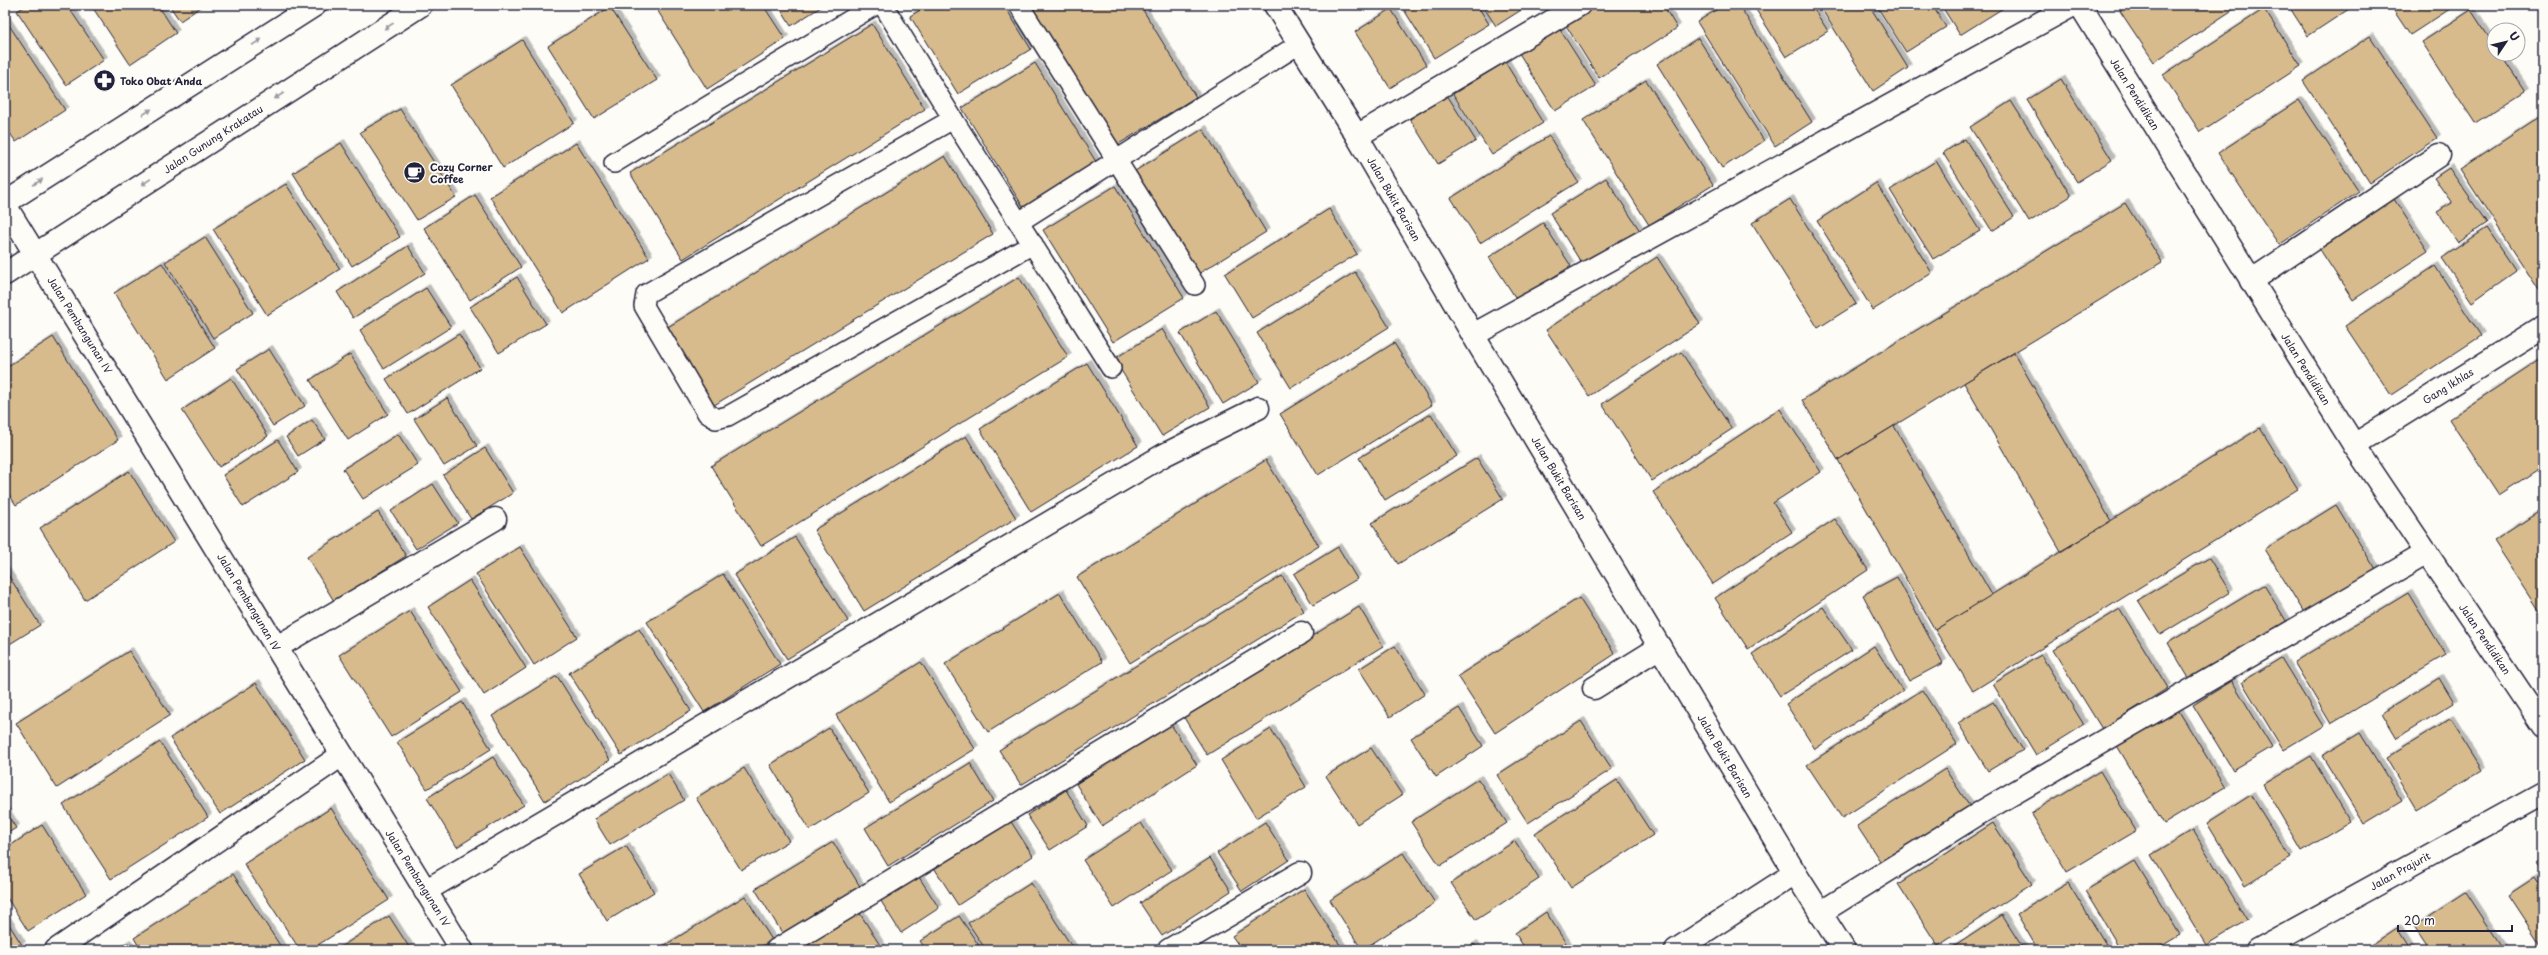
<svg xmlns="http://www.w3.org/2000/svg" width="2548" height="955" font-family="'Playpen Sans',sans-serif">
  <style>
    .building { fill: #d7bb8c; stroke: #22223b; filter: url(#shadow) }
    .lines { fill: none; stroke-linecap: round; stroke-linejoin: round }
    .lane-casing { stroke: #22223b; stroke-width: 22 }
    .street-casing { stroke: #22223b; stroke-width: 25 }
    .secondary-casing { stroke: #22223b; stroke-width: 25 }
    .lane { stroke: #fdfcf7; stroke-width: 19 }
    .street { stroke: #fdfcf7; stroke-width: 22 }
    .secondary { stroke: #fdfcf7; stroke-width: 22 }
    .oneway { fill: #9a9aa2 }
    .labels { text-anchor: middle; stroke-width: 4; stroke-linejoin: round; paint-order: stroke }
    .poi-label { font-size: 10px; font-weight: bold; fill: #22223b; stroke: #fdfcf7; text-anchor: start }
    .street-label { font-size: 10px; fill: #22223b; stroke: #fdfcf7 }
  </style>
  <defs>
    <filter id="shadow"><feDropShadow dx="3.5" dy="-3.5" stdDeviation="0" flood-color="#0004"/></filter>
  </defs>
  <rect width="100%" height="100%" fill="#fdfcf7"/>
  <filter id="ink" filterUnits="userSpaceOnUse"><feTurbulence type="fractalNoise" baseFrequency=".025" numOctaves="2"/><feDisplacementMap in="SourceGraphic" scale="8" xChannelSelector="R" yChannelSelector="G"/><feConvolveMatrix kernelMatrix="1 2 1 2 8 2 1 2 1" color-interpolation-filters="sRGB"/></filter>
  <g filter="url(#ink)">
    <g class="building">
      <path d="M27 5H67L104 60 66 85 17 11Z"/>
      <path d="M91 5H158L176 33 130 64Z"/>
      <path d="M169 5H204L180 21Z"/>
      <path d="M654 5H763L785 39 707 89Z"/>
      <path d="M778 5H824L791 26Z"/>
      <path d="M929 5H1004L1031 49 958 94 910 16Z"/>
      <path d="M1031 5H1140L1196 97 1117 145Z"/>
      <path d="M1401 5H1477L1489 24 1434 58Z"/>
      <path d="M1482 5H1529L1496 26Z"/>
      <path d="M1596 5H1663L1677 28 1599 78 1565 24Z"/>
      <path d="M1724 5H1739L1812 122 1775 146 1697 22Z"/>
      <path d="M1753 5H1811L1828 31 1786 57Z"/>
      <path d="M1819 5H1869L1908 68 1873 91Z"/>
      <path d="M1876 5H1932L1946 27 1906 52Z"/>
      <path d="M1941 5H2008L1960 35Z"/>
      <path d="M2129 5H2240L2154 62 2120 11Z"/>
      <path d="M2288 5H2355L2308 36Z"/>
      <path d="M2390 5H2456L2410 35Z"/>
      <path d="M610 7 657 80 594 119 548 46Z"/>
      <path d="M1391 9 1426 65 1390 88 1355 32Z"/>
      <path d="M2264 9 2301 66 2200 132 2163 75Z"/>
      <path d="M2471 10 2494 45V54H2500L2525 91 2475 123 2422 42Z"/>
      <path d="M5 19 65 110 16 142 5 126Z"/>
      <path d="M872 24 925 109 683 259 630 173Z"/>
      <path d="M1557 25 1596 86 1555 111 1517 50Z"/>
      <path d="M2370 36 2437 138 2370 183 2303 81Z"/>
      <path d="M1698 38 1764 141 1722 168 1657 64Z"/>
      <path d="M522 40 574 123 503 168 451 85Z"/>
      <path d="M1505 62 1543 123 1492 155 1453 94Z"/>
      <path d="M1035 63 1098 165 1025 210 962 108Z"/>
      <path d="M2061 79 2112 160 2077 182 2027 100Z"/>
      <path d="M1646 80 1713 185 1649 225 1583 120Z"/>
      <path d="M1447 95 1476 141 1438 164 1410 119Z"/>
      <path d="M2299 100 2359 191 2279 245 2218 153Z"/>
      <path d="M2011 101 2071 196 2029 222 1970 127Z"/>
      <path d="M400 109 456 197 417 220 360 132Z"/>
      <path d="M2541 116 2543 119V287L2539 290 2460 169Z"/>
      <path d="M1203 129 1266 232 1198 274 1135 171Z"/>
      <path d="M1549 136 1578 182 1480 243 1451 198Z"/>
      <path d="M1965 139 2014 217 1992 231 1943 153Z"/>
      <path d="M341 143 400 237 352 266 293 173Z"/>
      <path d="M576 143 649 258 563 313 490 197Z"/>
      <path d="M945 156 993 234 711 407 663 330Z"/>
      <path d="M1936 161 1980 231 1933 259 1890 190Z"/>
      <path d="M2449 168 2487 223 2458 243 2437 212 2452 203 2434 178Z"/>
      <path d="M1606 178 1640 231 1584 267 1550 213Z"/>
      <path d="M1876 183 1932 273 1873 310 1817 221Z"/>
      <path d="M286 184 340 269 267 315 213 229Z"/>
      <path d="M1115 186 1184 298 1113 342 1043 230Z"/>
      <path d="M475 195 521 267 470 300 424 228Z"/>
      <path d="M2392 196 2428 251 2353 300 2317 245Z"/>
      <path d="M1790 199 1856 304 1818 328 1752 223Z"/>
      <path d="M2125 203 2162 262 1838 460 1802 400Z"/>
      <path d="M1329 209 1357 254 1252 318 1225 274Z"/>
      <path d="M1543 223 1571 266 1517 300 1489 257Z"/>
      <path d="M2487 228 2516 271 2472 302 2442 258Z"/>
      <path d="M205 237 253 313 213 338 165 262Z"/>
      <path d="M408 246 425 273 353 318 337 292Z"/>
      <path d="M1657 257 1700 324 1589 396 1546 330Z"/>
      <path d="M162 263 215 348 168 379 114 293Z"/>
      <path d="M2435 266 2481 336 2391 395 2345 326Z"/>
      <path d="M1355 272 1389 327 1291 388 1257 333Z"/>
      <path d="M517 277 546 324 499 353 470 307Z"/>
      <path d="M1019 277 1068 357 761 546 711 466Z"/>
      <path d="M426 288 451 327 384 369 360 330Z"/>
      <path d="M1216 311 1259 382 1223 404 1180 333Z"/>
      <path d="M1162 329 1210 407 1162 436 1114 359Z"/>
      <path d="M459 334 480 368 408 414 386 379Z"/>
      <path d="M53 337 118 440 16 505 5 488V368Z"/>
      <path d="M1394 343 1432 405 1318 475 1280 414Z"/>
      <path d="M269 349 305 406 273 426 237 369Z"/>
      <path d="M1681 352 1732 429 1652 481 1602 404Z"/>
      <path d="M2014 353 2111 521 2061 551 1964 383Z"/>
      <path d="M350 354 388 414 348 440 310 380Z"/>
      <path d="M2543 357V466L2499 495 2449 419Z"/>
      <path d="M1087 363 1138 446 1031 512 980 429Z"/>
      <path d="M231 378 268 436 219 467 182 410Z"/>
      <path d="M447 398 477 446 444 466 414 419Z"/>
      <path d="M1780 409 1821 472 1773 503 1792 532 1713 584 1653 492Z"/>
      <path d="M1431 414 1457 456 1385 500 1359 458Z"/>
      <path d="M312 420 325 439 298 456 286 437Z"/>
      <path d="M1894 426 1992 595 1935 630 1838 460Z"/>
      <path d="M2260 428 2298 489 1973 691 1935 630Z"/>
      <path d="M398 434 418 465 363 499 343 469Z"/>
      <path d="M966 436 1016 518 864 611 814 530Z"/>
      <path d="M278 440 298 472 243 507 223 475Z"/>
      <path d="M485 448 513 493 471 519 443 475Z"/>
      <path d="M1477 458 1503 499 1398 564 1372 523Z"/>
      <path d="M1266 460 1319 546 1130 663 1077 577Z"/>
      <path d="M129 471 174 542 85 600 40 528Z"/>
      <path d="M433 484 458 523 416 549 391 511Z"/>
      <path d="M2336 505 2379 575 2308 619 2265 549Z"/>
      <path d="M2543 509V616L2494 541Z"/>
      <path d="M378 512 406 556 334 601 307 557Z"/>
      <path d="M1835 519 1868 570 1748 649 1715 598Z"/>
      <path d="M795 537 848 621 787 659 734 575Z"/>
      <path d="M520 547 577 637 534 665 476 574Z"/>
      <path d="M1338 547 1357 579 1313 605 1294 574Z"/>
      <path d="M2209 558 2230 592 2160 635 2138 600Z"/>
      <path d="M5 570 40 625 5 647Z"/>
      <path d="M723 574 780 664 704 712 647 622Z"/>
      <path d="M1282 576 1304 611 1021 785 999 750Z"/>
      <path d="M1897 577 1943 663 1909 681 1863 595Z"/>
      <path d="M470 580 526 668 484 695 428 607Z"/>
      <path d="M2264 585 2290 627 2193 685 2168 643Z"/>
      <path d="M1060 593 1102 662 988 732 945 664Z"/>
      <path d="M2408 593 2446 655 2331 724 2294 662Z"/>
      <path d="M1579 598 1615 654 1495 733 1458 676Z"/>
      <path d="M1359 607 1383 646 1207 755 1183 716Z"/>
      <path d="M1823 607 1852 650 1780 696 1752 654Z"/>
      <path d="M2120 609 2168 688 2102 729 2053 650Z"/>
      <path d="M410 611 462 692 391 737 339 655Z"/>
      <path d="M639 629 691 711 621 755 569 673Z"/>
      <path d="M1395 646 1425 694 1390 717 1359 669Z"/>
      <path d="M1874 646 1903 691 1815 749 1786 704Z"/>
      <path d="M129 651 170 715 57 788 16 723Z"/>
      <path d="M2041 655 2084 725 2036 755 1993 684Z"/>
      <path d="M2281 658 2323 726 2283 750 2242 682Z"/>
      <path d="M921 662 975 749 889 802 836 715Z"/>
      <path d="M557 676 610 760 545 801 492 716Z"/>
      <path d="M2439 678 2454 703 2397 738 2382 713Z"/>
      <path d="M2232 681 2272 747 2233 770 2193 705Z"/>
      <path d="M256 683 305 759 220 814 170 738Z"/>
      <path d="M1922 690 1957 744 1842 818 1807 765Z"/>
      <path d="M462 702 491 749 427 789 397 742Z"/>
      <path d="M1993 702 2023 750 1988 771 1958 723Z"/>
      <path d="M1459 708 1483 746 1436 777 1411 738Z"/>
      <path d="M2177 708 2225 787 2164 824 2116 744Z"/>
      <path d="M2450 719 2482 770 2417 810 2386 758Z"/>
      <path d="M1581 721 1612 769 1528 823 1497 775Z"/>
      <path d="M1170 723 1197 765 1102 826 1076 784Z"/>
      <path d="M829 728 869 793 810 830 770 765Z"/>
      <path d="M1271 729 1306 787 1256 818 1221 760Z"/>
      <path d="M2360 733 2402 801 2364 824 2322 756Z"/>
      <path d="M160 742 208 817 111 879 63 805Z"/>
      <path d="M1371 748 1402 795 1357 824 1326 776Z"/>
      <path d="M2311 756 2350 822 2302 851 2263 785Z"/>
      <path d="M493 757 524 805 457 847 427 798Z"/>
      <path d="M970 763 993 801 888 866 865 828Z"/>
      <path d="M744 768 789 841 741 870 696 798Z"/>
      <path d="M1945 769 1974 813 1886 870 1857 826Z"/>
      <path d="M2100 771 2136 831 2067 872 2031 813Z"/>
      <path d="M668 774 684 800 610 845 594 819Z"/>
      <path d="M1478 779 1507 823 1440 866 1411 822Z"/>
      <path d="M1617 780 1653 835 1571 888 1535 833Z"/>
      <path d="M1066 790 1088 826 1050 850 1027 815Z"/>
      <path d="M2251 795 2290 858 2245 886 2207 823Z"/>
      <path d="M331 808 389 900 310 950H300L244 864Z"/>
      <path d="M5 811 16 828 5 835Z"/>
      <path d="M1006 814 1033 856 958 905 931 863Z"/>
      <path d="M1265 822 1289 860 1242 891 1217 853Z"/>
      <path d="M1141 823 1172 870 1114 908 1083 860Z"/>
      <path d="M1993 823 2032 884 1938 946 1898 884Z"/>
      <path d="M42 825 86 894 28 931 5 895V849Z"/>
      <path d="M2193 830 2247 920 2206 945 2151 855Z"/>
      <path d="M1515 841 1539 879 1476 920 1451 883Z"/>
      <path d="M833 842 861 888 784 936 755 889Z"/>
      <path d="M626 846 654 892 607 921 579 874Z"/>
      <path d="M1403 853 1435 903 1362 950 1330 900Z"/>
      <path d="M1210 858 1231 891 1162 936 1140 903Z"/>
      <path d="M2543 858V874L2536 863Z"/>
      <path d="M2135 861 2180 935 2155 950H2121L2085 891Z"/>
      <path d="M233 874 283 950H141L134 938Z"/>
      <path d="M917 874 939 908 901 933 879 898Z"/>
      <path d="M2534 878 2543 892V948L2508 895Z"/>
      <path d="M1031 883 1074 950H986L968 923Z"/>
      <path d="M2068 883 2107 946 2100 950H2038L2017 914Z"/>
      <path d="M1304 889 1342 948 1340 950H1242L1232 936Z"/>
      <path d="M2466 892 2504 950H2430L2414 926Z"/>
      <path d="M745 896 772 940 755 950H657Z"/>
      <path d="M859 912 883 950H797Z"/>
      <path d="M1546 912 1569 948 1526 950 1515 933Z"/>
      <path d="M2002 915 2024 950H1949Z"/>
      <path d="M389 916 411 950H336Z"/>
      <path d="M959 916 982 950H926L920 941Z"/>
      <path d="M5 918 22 945 14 950H5Z"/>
      <path d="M2397 928 2411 950H2364Z"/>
      <path d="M127 943 132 950H116Z"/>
      <path d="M1474 944 1478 950H1465Z"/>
    </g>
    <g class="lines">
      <defs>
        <g id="lane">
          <path d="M883 5 953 119 1111 368"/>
          <path d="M1019 5 1195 285"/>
          <path d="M953 119 646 294 644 306 707 413 716 419 728 416 1033 244"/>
          <path d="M614 163 875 5"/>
          <path d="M1019 222 1299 44"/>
        </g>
        <g id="street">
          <path d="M1275 5 1357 136 1473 335 1795 873 1844 950"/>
          <path d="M2080 5 2354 445 2543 726"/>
          <path d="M1357 136 1579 5"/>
          <path d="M5 205 462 950"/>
          <path d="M2251 281 2439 155"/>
          <path d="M1473 335 2073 5"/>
          <path d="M2354 445 2543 327"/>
          <path d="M277 647 495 519"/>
          <path d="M1594 688 1660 647"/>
          <path d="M425 891 1164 455 1258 408"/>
          <path d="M1820 913 1983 811 2427 553"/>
          <path d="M56 950 342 755"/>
          <path d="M777 950 1301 633"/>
          <path d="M1169 950 1300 873"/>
          <path d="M1676 950 1795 873"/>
          <path d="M2258 950 2543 793"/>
        </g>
        <g id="secondary">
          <path d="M5 203 315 5"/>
          <path d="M5 274 421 5"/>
        </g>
      </defs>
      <use href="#lane" class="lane-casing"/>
      <use href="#street" class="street-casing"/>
      <use href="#secondary" class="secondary-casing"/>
      <use href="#lane" class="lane"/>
      <use href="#street" class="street"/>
      <use href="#secondary" class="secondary"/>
    </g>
    <defs><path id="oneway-solid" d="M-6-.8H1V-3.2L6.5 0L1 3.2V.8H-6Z"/></defs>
    <g class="oneway">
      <use href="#oneway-solid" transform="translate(389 26) rotate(147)"/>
      <use href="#oneway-solid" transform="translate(257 42) rotate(-33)"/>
      <use href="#oneway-solid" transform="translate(279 96) rotate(147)"/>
      <use href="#oneway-solid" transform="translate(147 112) rotate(-33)"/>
      <use href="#oneway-solid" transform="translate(38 182) rotate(-33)"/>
      <use href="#oneway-solid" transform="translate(146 182) rotate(147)"/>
    </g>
  </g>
  <defs>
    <symbol id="pharmacy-disc" viewBox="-11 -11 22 22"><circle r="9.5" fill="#22223b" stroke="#fdfcf7"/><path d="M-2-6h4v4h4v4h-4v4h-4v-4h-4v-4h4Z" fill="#fff"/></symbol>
    <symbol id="cafe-disc" viewBox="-11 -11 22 22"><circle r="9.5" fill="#22223b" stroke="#fdfcf7"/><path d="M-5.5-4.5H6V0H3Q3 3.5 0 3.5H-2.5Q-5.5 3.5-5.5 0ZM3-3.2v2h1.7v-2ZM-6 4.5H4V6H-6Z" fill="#fff"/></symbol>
  </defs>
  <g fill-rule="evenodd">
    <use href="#pharmacy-disc" x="92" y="68" width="25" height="25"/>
    <use href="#cafe-disc" x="402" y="160" width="25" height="25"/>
  </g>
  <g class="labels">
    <g class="poi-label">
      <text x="120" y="85">Toko Obat Anda</text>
      <text x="430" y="171">Cozy Corner<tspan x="430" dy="12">Coffee</tspan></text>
    </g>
    <g class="street-label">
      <text transform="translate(2135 94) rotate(58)" y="4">Jalan Pendidikan</text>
      <text transform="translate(213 139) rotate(-33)" y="4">Jalan Gunung Krakatau</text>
      <text transform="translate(1394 199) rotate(60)" y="4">Jalan Bukit Barisan</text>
      <text transform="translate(80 325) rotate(58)" y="4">Jalan Pembangunan IV</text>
      <text transform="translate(2306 369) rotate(58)" y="4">Jalan Pendidikan</text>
      <text transform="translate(2448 386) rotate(-32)" y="4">Gang Ikhlas</text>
      <text transform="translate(1559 478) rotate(59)" y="4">Jalan Bukit Barisan</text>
      <text transform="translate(249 602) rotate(59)" y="4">Jalan Pembangunan IV</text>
      <text transform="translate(2485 639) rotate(56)" y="4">Jalan Pendidikan</text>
      <text transform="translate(1725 756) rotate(59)" y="4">Jalan Bukit Barisan</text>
      <text transform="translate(2400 871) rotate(-29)" y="4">Jalan Prajurit</text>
      <text transform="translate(418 878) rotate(58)" y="4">Jalan Pembangunan IV</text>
    </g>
  </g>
  <rect width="2548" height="955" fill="none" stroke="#fdfcf7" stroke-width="20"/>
  <rect x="10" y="10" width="2528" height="935" fill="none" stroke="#22223b" stroke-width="1.5" filter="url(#ink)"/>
  <g transform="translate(2506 42) rotate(55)"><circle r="19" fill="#fdfcf7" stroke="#a5a5ac"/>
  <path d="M0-3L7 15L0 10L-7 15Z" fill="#22223b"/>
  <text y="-6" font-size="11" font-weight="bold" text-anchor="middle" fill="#22223b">U</text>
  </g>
  <path d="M2398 925v6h114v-6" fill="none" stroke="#22223b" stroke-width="2"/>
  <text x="2404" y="925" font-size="12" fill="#22223b" stroke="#fdfcf7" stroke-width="3" paint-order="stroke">20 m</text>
</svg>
